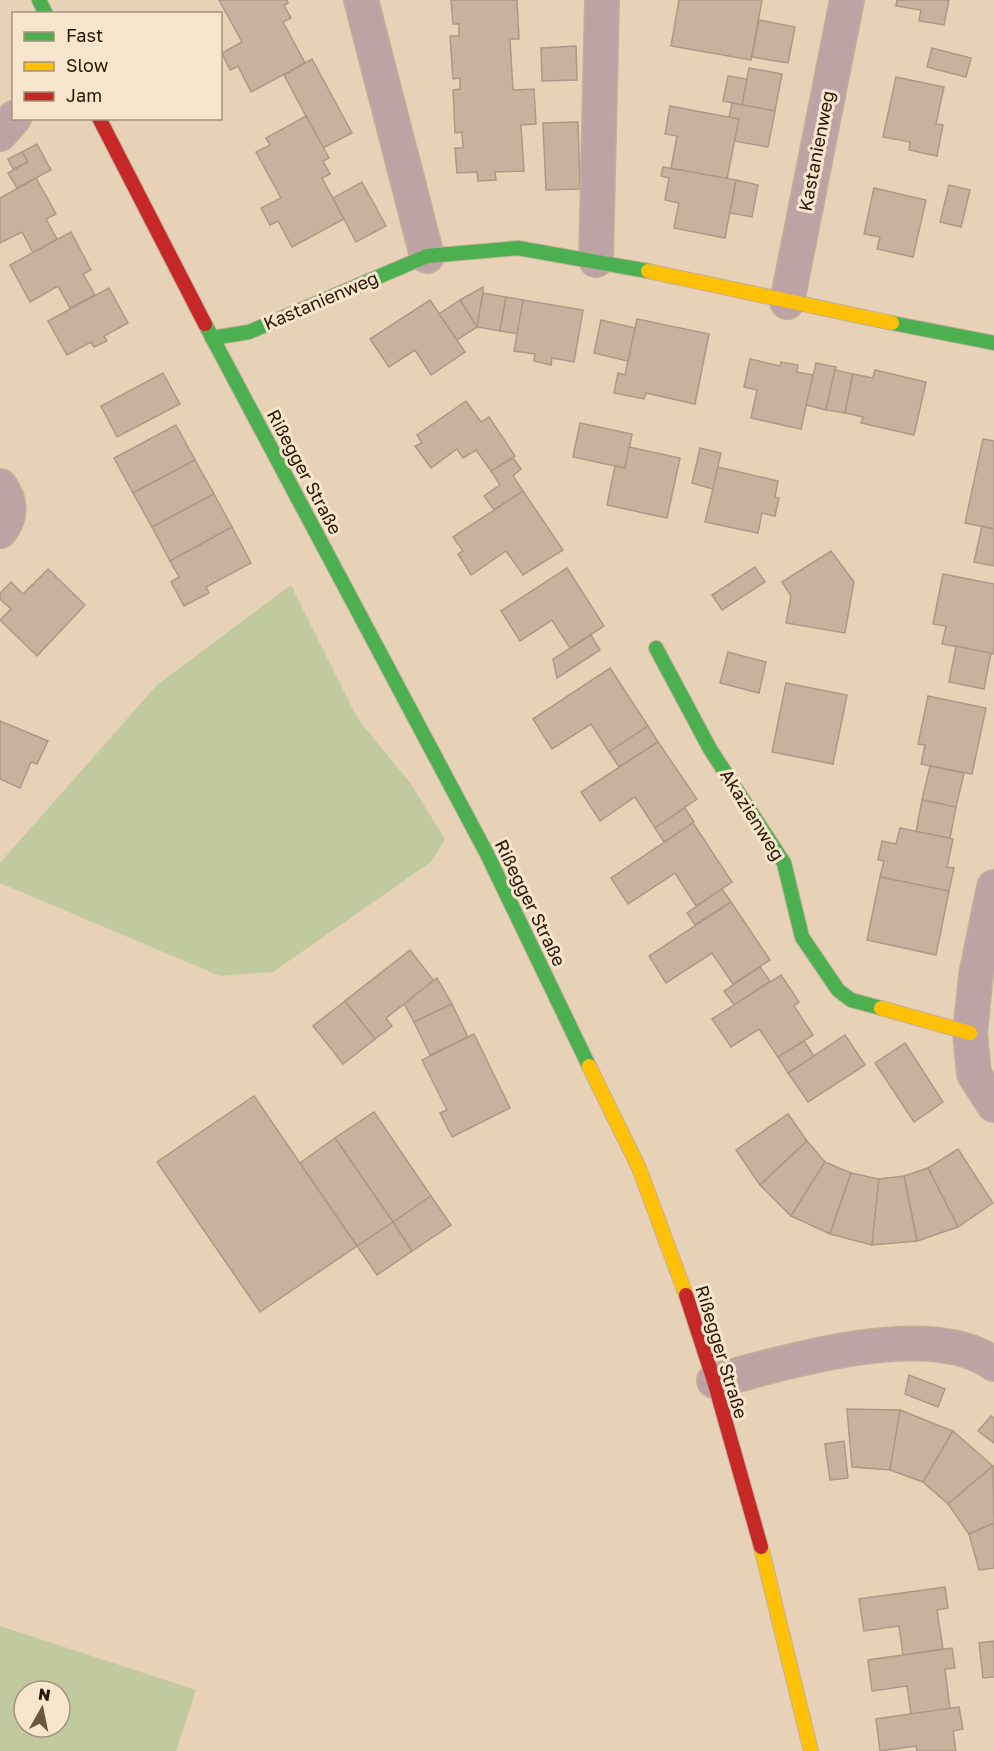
<svg xmlns="http://www.w3.org/2000/svg" width="994" height="1751" font-family="'Golos Text',sans-serif">
  <style>
    .green { fill: #c0ca9e; fill-rule: evenodd }
    .building { fill: #c8b29e; stroke: #ad9885; stroke-width: 1.5 }
    .lines { fill: none; stroke-linecap: round; stroke-linejoin: round }
    .street-casing { stroke: #c1af9a; stroke-width: 36 }
    .fast-casing { stroke: #c1af9a; stroke-width: 16 }
    .slow-casing { stroke: #c1af9a; stroke-width: 16 }
    .jam-casing { stroke: #c1af9a; stroke-width: 16 }
    .street { stroke: #bda3a3; stroke-width: 33 }
    .fast { stroke: #4caf50; stroke-width: 14 }
    .slow { stroke: #ffc107; stroke-width: 14 }
    .jam { stroke: #c62828; stroke-width: 14 }
    .labels { text-anchor: middle; stroke-width: 6; stroke-linejoin: round; paint-order: stroke }
    .street-label { font-size: 18px; fill: #261500; stroke: #f8e5cd }
  </style>
  <rect width="100%" height="100%" fill="#e7d2b8"/>
  <g class="green">
    <path d="M291 585 358 719 411 784 445 839 431 862 273 972 220 976 0 883V863L157 685Z"/>
    <path d="M0 1626 196 1690 176 1751H0ZM24 1691H60V1727H24Z"/>
  </g>
  <g class="building">
    <path d="M219 0H287L288 3 284 5 291 18 283 22 305 63 251 92 238 66 230 70 222 53 242 42Z"/>
    <path d="M451 0H517L519 39H510L513 90 534 89 536 124 521 125 524 171 495 172 496 180 478 181 477 172 457 173 455 148H463L462 132 455 133 453 90 460 89V78L453 79 450 36H459V24H453Z"/>
    <path d="M679 0H762L751 60 671 46Z"/>
    <path d="M897 0H949L944 25 919 21 921 10 896 6Z"/>
    <path d="M759 20 795 27 788 63 752 57Z"/>
    <path d="M576 46 577 80 542 81 541 48Z"/>
    <path d="M932 48 971 58 966 77 927 67Z"/>
    <path d="M312 59 352 133 323 148 284 75Z"/>
    <path d="M749 68 782 74 775 111 742 105Z"/>
    <path d="M728 76 747 79 742 105 723 101Z"/>
    <path d="M896 77 944 87 936 124 943 125 937 156 909 150 910 142 883 137Z"/>
    <path d="M732 103 775 111 768 147 734 141 739 119 729 117Z"/>
    <path d="M670 106 739 119 727 179 671 168 677 136 665 134Z"/>
    <path d="M306 116 329 158 323 161 330 174 322 178 344 219 292 247 278 221 270 225 261 208 281 198 256 152 270 145 266 138Z"/>
    <path d="M578 122 580 189 546 190 543 123Z"/>
    <path d="M37 144 51 170 17 188 8 173 28 162 22 152Z"/>
    <path d="M22 152 28 162 13 169 8 159Z"/>
    <path d="M663 167 736 180 725 238 674 228 679 203 665 200 669 178 661 176Z"/>
    <path d="M36 178 56 214 46 219 57 239 33 253 22 232 0 243V198Z"/>
    <path d="M736 180 758 185 752 217 730 213Z"/>
    <path d="M362 182 386 226 356 242 333 198Z"/>
    <path d="M949 185 970 190 961 227 940 222Z"/>
    <path d="M874 188 926 200 913 257 877 249 880 237 864 234Z"/>
    <path d="M71 232 91 270 83 274 95 295 70 308 58 286 30 302 10 265Z"/>
    <path d="M483 287V293L477 327 460 300Z"/>
    <path d="M109 288 128 323 104 336 107 341 94 347 91 342 67 355 48 321Z"/>
    <path d="M483 293 506 297 500 331 477 327Z"/>
    <path d="M506 297 523 300 518 334 500 331Z"/>
    <path d="M430 300 465 352 431 375 415 350 389 367 370 339Z"/>
    <path d="M460 300 477 327 457 340 439 314Z"/>
    <path d="M523 300 583 310 574 362 552 358 551 365 534 361 535 354 514 351Z"/>
    <path d="M637 319 709 334 695 404 646 393 644 399 614 393 618 373 625 375Z"/>
    <path d="M601 320 635 328 628 361 594 353Z"/>
    <path d="M750 359 780 366 781 362 798 365 797 372 813 375 801 429 751 418 757 390 744 387Z"/>
    <path d="M816 363 836 367 826 410 806 405Z"/>
    <path d="M835 370 853 374 845 413 826 410Z"/>
    <path d="M875 370 926 382 914 435 861 423 863 417 845 413 853 374 873 378Z"/>
    <path d="M163 373 180 404 117 437 101 406Z"/>
    <path d="M466 401 481 422 489 417 515 456 491 471 476 450 463 458 457 449 431 468 415 446 422 443 417 435Z"/>
    <path d="M580 423 632 434 625 468 573 457Z"/>
    <path d="M176 425 195 460 133 493 114 458Z"/>
    <path d="M983 439 994 441V529L965 523Z"/>
    <path d="M629 447 680 458 667 518 607 505 615 466 625 468Z"/>
    <path d="M700 448 721 453 713 489 692 483Z"/>
    <path d="M513 458 521 469 513 476 523 491 494 510 484 496 500 485 491 471Z"/>
    <path d="M195 460 214 494 152 527 133 493Z"/>
    <path d="M718 467 778 481 775 497 779 498 775 516 762 513 758 533 705 522Z"/>
    <path d="M523 491 563 550 523 575 506 551 471 575 458 554 463 551 453 537Z"/>
    <path d="M214 494 232 527 170 561 152 527Z"/>
    <path d="M982 526 994 529V566L974 562Z"/>
    <path d="M232 527 251 563 206 587 209 593 184 606 171 582 179 577 170 561Z"/>
    <path d="M831 551 854 582 845 633 786 623 791 596 782 582Z"/>
    <path d="M755 567 765 582 722 610 712 595Z"/>
    <path d="M567 568 604 626 570 648 552 620 520 641 501 611Z"/>
    <path d="M48 569 85 605 37 656 0 620 11 609 0 599V593L11 582 23 594Z"/>
    <path d="M943 574 994 584V654L942 644 946 626 933 624Z"/>
    <path d="M591 635 600 650 557 678 553 659Z"/>
    <path d="M956 646 991 653 984 689 949 682Z"/>
    <path d="M728 652 766 662 759 693 720 683Z"/>
    <path d="M610 668 648 726 609 752 591 724 552 749 533 719Z"/>
    <path d="M786 683 847 695 833 764 772 752Z"/>
    <path d="M928 696 986 708 972 774 921 764 925 745 918 744Z"/>
    <path d="M0 721 48 741 37 764 31 762 20 788 0 779Z"/>
    <path d="M648 726 658 742 619 767 609 752Z"/>
    <path d="M658 742 697 799 655 828 635 797 600 821 581 792Z"/>
    <path d="M930 766 964 773 956 807 922 800Z"/>
    <path d="M922 800 956 807 950 838 916 832Z"/>
    <path d="M685 808 694 822 664 842 655 828Z"/>
    <path d="M693 823 732 882 696 906 675 873 628 904 611 878Z"/>
    <path d="M900 828 953 839 947 867 954 868 949 891 880 877 884 861 878 860 882 841 896 844Z"/>
    <path d="M880 877 949 891 936 955 867 940Z"/>
    <path d="M722 889 731 902 695 925 687 913Z"/>
    <path d="M731 902 770 960 733 984 712 953 666 983 649 956Z"/>
    <path d="M410 950 434 981 386 1018 392 1026 375 1039 345 1001Z"/>
    <path d="M760 967 770 981 734 1005 724 991Z"/>
    <path d="M781 975 799 1002 794 1006 813 1035 778 1057 759 1029 731 1047 712 1019Z"/>
    <path d="M437 978 452 1004 414 1022 404 1004Z"/>
    <path d="M345 1001 375 1039 343 1064 313 1026Z"/>
    <path d="M452 1004 468 1037 430 1055 414 1022Z"/>
    <path d="M474 1034 510 1108 452 1137 440 1113 447 1110 422 1060Z"/>
    <path d="M845 1035 865 1065 808 1102 788 1073Z"/>
    <path d="M804 1041 814 1056 788 1073 778 1057Z"/>
    <path d="M905 1043 943 1102 914 1122 875 1063Z"/>
    <path d="M254 1096 357 1246 260 1312 157 1162Z"/>
    <path d="M374 1112 431 1196 393 1222 335 1138Z"/>
    <path d="M788 1114 807 1141 760 1185 736 1150Z"/>
    <path d="M335 1138 393 1222 357 1246 300 1163Z"/>
    <path d="M807 1141 825 1162 791 1216 760 1185Z"/>
    <path d="M958 1149 993 1203 958 1227 928 1168Z"/>
    <path d="M825 1162 851 1173 830 1234 791 1216Z"/>
    <path d="M928 1168 958 1227 917 1241 904 1176Z"/>
    <path d="M851 1173 879 1179 872 1245 830 1234Z"/>
    <path d="M904 1176 917 1241 872 1245 879 1179Z"/>
    <path d="M431 1196 451 1225 412 1251 393 1222Z"/>
    <path d="M393 1222 412 1251 377 1275 357 1246Z"/>
    <path d="M909 1375 945 1389 938 1407 905 1394Z"/>
    <path d="M847 1409 900 1410 890 1470 852 1467Z"/>
    <path d="M900 1410 953 1431 923 1482 890 1470Z"/>
    <path d="M991 1416 994 1418V1443L978 1431Z"/>
    <path d="M953 1431 993 1466 948 1504 923 1482Z"/>
    <path d="M844 1441 848 1478 830 1480 825 1444Z"/>
    <path d="M993 1466 994 1523 969 1534 948 1504Z"/>
    <path d="M994 1523V1568L979 1570 969 1534Z"/>
    <path d="M945 1587 948 1608 937 1610 943 1649 903 1655 899 1626 864 1631 859 1599Z"/>
    <path d="M994 1641V1677L983 1678 979 1643Z"/>
    <path d="M952 1648 955 1668 945 1669 950 1709 911 1714 907 1686 872 1691 868 1660Z"/>
    <path d="M959 1707 963 1729 953 1731 956 1751H917L916 1746 880 1751 876 1719Z"/>
  </g>
  <g class="lines">
    <defs>
      <g id="street">
        <path d="M361 0 427 256"/>
        <path d="M0 134 14 118"/>
        <path d="M596 260 602 0"/>
        <path d="M787 302 847 0"/>
        <path d="M0 486C11 501 12 516 0 531"/>
        <path d="M994 887 976 975 970 1033 974 1074 994 1105"/>
        <path d="M714 1381C785 1363 930 1317 994 1364"/>
      </g>
      <g id="fast">
        <path d="M39 0 46 14"/>
        <path d="M892 323 994 343"/>
        <path d="M205 324 487 854 589 1066"/>
        <path d="M212 338 249 332 427 256 518 248 648 271"/>
        <path d="M656 648 710 749 784 863 802 937 838 990 851 1000 881 1008"/>
      </g>
      <g id="slow">
        <path d="M648 271 892 323"/>
        <path d="M881 1008 970 1033"/>
        <path d="M589 1066 639 1168 686 1295"/>
        <path d="M761 1547 811 1751"/>
      </g>
      <g id="jam">
        <path d="M99 118 205 324"/>
        <path d="M686 1295 714 1381 761 1547"/>
      </g>
    </defs>
    <use href="#street" class="street-casing"/>
    <use href="#fast" class="fast-casing"/>
    <use href="#slow" class="slow-casing"/>
    <use href="#jam" class="jam-casing"/>
    <use href="#street" class="street"/>
    <use href="#fast" class="fast"/>
    <use href="#slow" class="slow"/>
    <use href="#jam" class="jam"/>
  </g>
  <g class="labels">
    <g class="street-label">
      <text transform="translate(817 151) rotate(-79)" y="6">Kastanienweg</text>
      <text transform="translate(321 301) rotate(-23)" y="6">Kastanienweg</text>
      <text transform="translate(304 472) rotate(62)" y="6">Rißegger Straße</text>
      <text transform="translate(752 815) rotate(58)" y="6">Akazienweg</text>
      <text transform="translate(530 903) rotate(64)" y="6">Rißegger Straße</text>
      <text transform="translate(721 1352) rotate(73)" y="6">Rißegger Straße</text>
    </g>
  </g>
  <rect x="12" y="12" width="210" height="108" fill="#f8e5cd" stroke="#a4927b" stroke-width="1.5"/>
  <rect x="24" y="32" width="30" height="9" fill="#4caf50" stroke="#a4927b" stroke-width="1.5"/>
  <text x="66" y="42" font-size="18" fill="#261500">Fast</text>
  <rect x="24" y="62" width="30" height="9" fill="#ffc107" stroke="#a4927b" stroke-width="1.5"/>
  <text x="66" y="72" font-size="18" fill="#261500">Slow</text>
  <rect x="24" y="92" width="30" height="9" fill="#c62828" stroke="#a4927b" stroke-width="1.5"/>
  <text x="66" y="102" font-size="18" fill="#261500">Jam</text>
  <g transform="translate(42 1709) rotate(9)"><circle r="28" fill="#f8e5cd" stroke="#a4927b" stroke-width="1.5"/>
  <path d="M0-4.5L10 22L0 15L-10 22Z" fill="#6a5740"/>
  <text y="-9" font-size="16" font-weight="bold" text-anchor="middle" fill="#261500">N</text>
  </g>
</svg>
